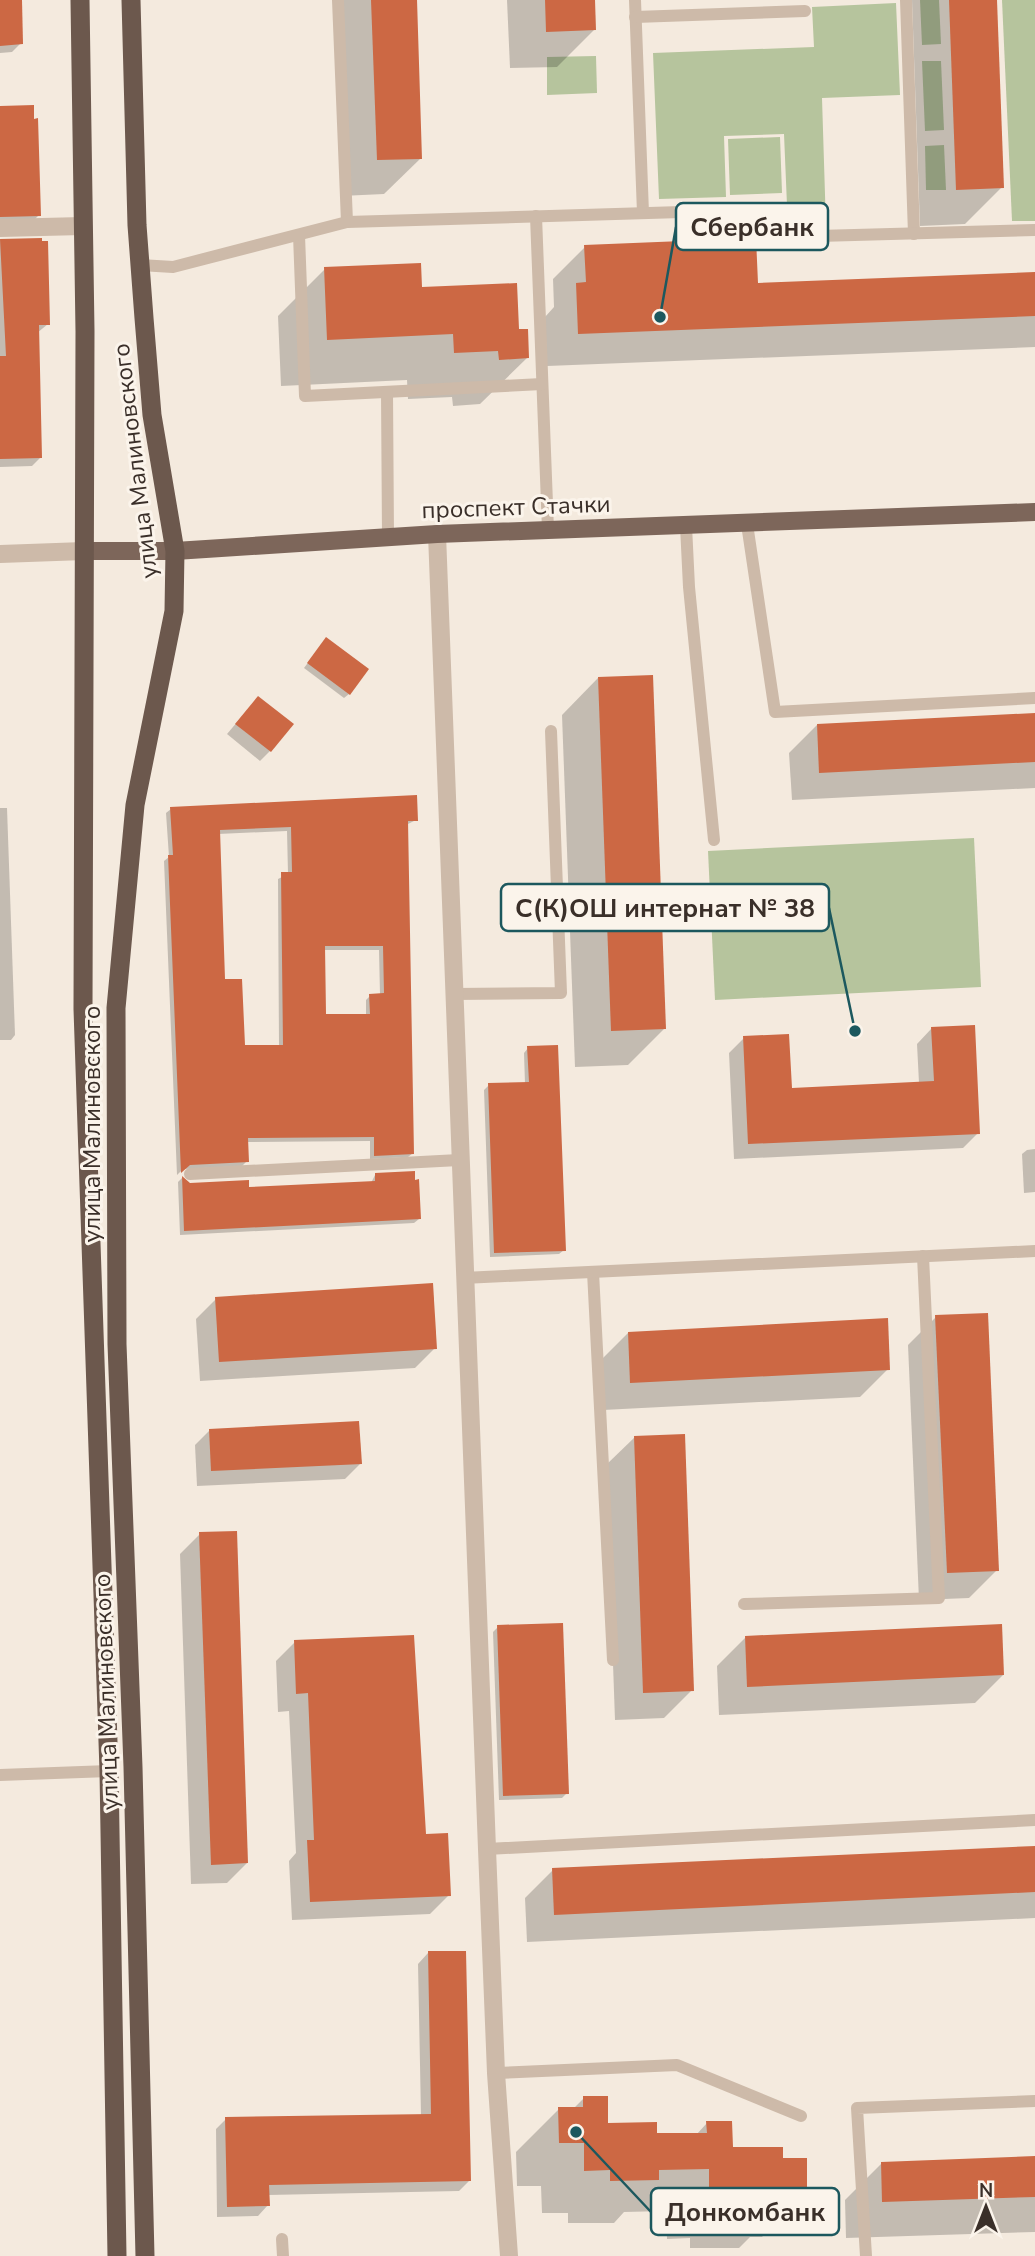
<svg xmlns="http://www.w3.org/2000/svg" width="1035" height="2256" font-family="'Nunito Sans',sans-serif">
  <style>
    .green { fill: #b6c49d }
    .shadow { fill: #0003; fill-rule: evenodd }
    .building { fill: #cc6844; fill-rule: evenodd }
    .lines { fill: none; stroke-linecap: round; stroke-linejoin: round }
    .service { stroke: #cdbaa9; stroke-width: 12 }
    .minor { stroke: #cdbaa9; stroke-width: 18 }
    .tertiary { stroke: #cdbaa9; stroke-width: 18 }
    .primary { stroke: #7d665a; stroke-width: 18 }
    .trunk { stroke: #6c584d; stroke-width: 19 }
    .labels { text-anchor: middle; stroke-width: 6; stroke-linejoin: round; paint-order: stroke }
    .street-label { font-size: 24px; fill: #3a2f29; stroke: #fbf4eb }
    .leader { fill: none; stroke: #1c585e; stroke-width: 2.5 }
    .callout-dot { fill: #1c585e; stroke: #fbf4eb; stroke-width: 2.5 }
    .callout { fill: #fbf4eb; stroke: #1c585e; stroke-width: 2.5 }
    .callout-label { font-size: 26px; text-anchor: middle; font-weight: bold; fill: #3a2f29 }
  </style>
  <rect width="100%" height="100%" fill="#f4eade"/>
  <g class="green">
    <path d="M920 0H939L941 44 922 45Z"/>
    <path d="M1002 0H1035V221H1012Z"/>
    <path d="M896 3 900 95 822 98 826 227 788 229 784 134 724 136 726 197 659 199 653 53 814 47 812 7Z"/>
    <path d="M596 56 597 93 547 95V57Z"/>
    <path d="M922 61H941L944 130 925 131Z"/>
    <path d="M780 137 782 193 730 195 728 139Z"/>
    <path d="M944 145 946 190H926L925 146Z"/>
    <path d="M974 838 981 987 715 1000 708 851Z"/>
  </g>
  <g class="shadow">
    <path d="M0 0H20L21 43 12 52 0 53Z"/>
    <path d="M334 0H415L421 158 384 194 341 196Z"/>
    <path d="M507 0H593L594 30 557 67 510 68Z"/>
    <path d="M912 0H995L1002 187 965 224 920 226Z"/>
    <path d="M0 108 39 215 27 227H0Z"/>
    <path d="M0 240H40L48 324 37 333 40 458 32 466 0 467Z"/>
    <path d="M585 247 756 285 1035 274V347L547 366 545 317 554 307 553 279Z"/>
    <path d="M325 269 518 331 527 358 480 404 453 406 452 397 408 399 407 380 281 386 278 316Z"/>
    <path d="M322 644 349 694 344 698 304 668Z"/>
    <path d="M598 678 665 1028 628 1065 575 1067 562 715Z"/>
    <path d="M249 708 270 751 260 761 227 734Z"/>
    <path d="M1035 715V788L792 800 789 753 817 725Z"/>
    <path d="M0 808H7L15 1035 11 1040H0Z"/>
    <path d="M171 809 416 820 406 825 413 1153 408 1157 370 1159V1141L246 1142 247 1161 242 1166 183 1169 177 1175 164 861 169 857 166 813ZM287 831 288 874 278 879 279 1047H243L223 981 218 834ZM323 950H379L380 995 370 996 366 1000V1016H324Z"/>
    <path d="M932 1028 978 1133 963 1148 734 1159 729 1053 744 1038 790 1089 919 1083 917 1044Z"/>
    <path d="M528 1048 564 1250 559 1254 490 1257 484 1090 489 1085 525 1084 524 1053Z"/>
    <path d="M1035 1149V1192L1024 1193 1022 1154 1027 1150Z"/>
    <path d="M375 1175 419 1219 414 1223 180 1235 178 1182 182 1178 190 1185 248 1189 371 1183Z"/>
    <path d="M216 1299 435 1348 415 1368 200 1381 196 1319Z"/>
    <path d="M936 1317 997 1570 969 1598 919 1600 908 1345Z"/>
    <path d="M628 1333 888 1369 860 1397 603 1410 600 1361Z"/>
    <path d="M210 1430 360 1464 345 1479 197 1486 195 1445Z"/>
    <path d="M635 1437 692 1690 664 1718 615 1720 606 1465Z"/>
    <path d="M200 1534 247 1863 227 1883 191 1884 180 1554Z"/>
    <path d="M498 1627 567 1793 562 1798 499 1800 493 1632Z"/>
    <path d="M745 1638 1003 1675 975 1703 719 1715 717 1666Z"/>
    <path d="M295 1642 424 1836 449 1895 430 1914 292 1920 289 1861 296 1853 289 1711 278 1712 276 1661Z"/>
    <path d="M1035 1848V1918L527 1942 525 1898 553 1870Z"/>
    <path d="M428 1953 469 2181 459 2191 268 2195V2205L258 2216 217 2217 216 2129 226 2119 421 2115 418 1964Z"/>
    <path d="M584 2098 607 2124 656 2135H696L707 2123 731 2149 805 2194 762 2237H750L739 2248H690V2238L667 2239 666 2211 624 2212 614 2223H568V2213H542L541 2186H517L516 2152 559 2109H573Z"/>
    <path d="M1035 2158V2232L846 2238 845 2200 882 2163Z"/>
  </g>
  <g class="building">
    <path d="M0 0H22L23 44 0 46Z"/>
    <path d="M371 0H417L422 159 377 160Z"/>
    <path d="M545 0H595L596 30 546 32Z"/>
    <path d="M949 0H997L1004 188 956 190Z"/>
    <path d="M34 105V119L38 118 41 216 0 217V106Z"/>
    <path d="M42 238V241H48L50 325H39L42 458 0 459V356H6L0 239Z"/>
    <path d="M756 238 758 283 1035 272V316L578 334 576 283 586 282 584 245Z"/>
    <path d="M421 263 422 287 517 283 519 329H528L529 358 499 360 498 351 454 353 453 334 327 340 324 267Z"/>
    <path d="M326 637 369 669 350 695 307 663Z"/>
    <path d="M653 675 666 1029 611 1031 598 677Z"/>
    <path d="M258 696 294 724 271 752 235 724Z"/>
    <path d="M1035 713V762L819 773 817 724Z"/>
    <path d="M417 795 418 821H408L414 1154 374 1156V1137L248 1138 249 1162 190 1165 181 1173 168 855H173L170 807ZM291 827 292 872H281L283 1045H245L242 979H225L220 830ZM325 946H383L384 993 369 994 370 1014H326Z"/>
    <path d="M975 1025 980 1134 748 1144 743 1036 789 1034 792 1088 934 1081 931 1027Z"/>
    <path d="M558 1045 566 1251 494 1253 488 1083 529 1082 527 1046Z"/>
    <path d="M415 1171V1180L419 1179 421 1219 184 1231 182 1176 190 1183 249 1180V1187L375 1181V1173Z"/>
    <path d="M433 1283 437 1349 219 1362 215 1297Z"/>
    <path d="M988 1313 999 1571 947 1573 935 1315Z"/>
    <path d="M888 1318 890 1370 630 1383 628 1332Z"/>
    <path d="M359 1421 362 1464 211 1471 209 1429Z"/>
    <path d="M685 1434 694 1691 643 1693 634 1436Z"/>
    <path d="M237 1531 248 1863 211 1865 199 1532Z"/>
    <path d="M563 1623 569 1794 503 1796 497 1625Z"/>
    <path d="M1002 1624 1004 1675 747 1687 745 1636Z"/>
    <path d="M414 1635 426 1834 448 1833 451 1896 310 1902 307 1840H314L308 1693 296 1694 294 1640Z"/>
    <path d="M1035 1846V1892L554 1915 552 1868Z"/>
    <path d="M428 1951H466L471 2181 269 2185 270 2206 227 2207 225 2117 431 2114Z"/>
    <path d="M583 2096H608V2123L657 2122V2133H707L706 2121H732L733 2147H783V2158H807V2195H784V2205L733 2206V2196H709V2169L659 2170V2180L610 2181V2170L584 2171V2143H559L558 2107H583Z"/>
    <path d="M1035 2156V2197L882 2202 881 2162Z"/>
  </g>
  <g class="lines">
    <g class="service">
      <path d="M338 0 347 222"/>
      <path d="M635 0 643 213"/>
      <path d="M906 0 914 234"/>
      <path d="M635 17 805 11"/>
      <path d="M536 216 548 530"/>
      <path d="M299 235 305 396 542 384"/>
      <path d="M140 265 173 267 347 222 783 209 818 236 1035 230"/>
      <path d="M387 392 388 537"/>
      <path d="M747 524 775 712 1035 698"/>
      <path d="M686 526 689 587 714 840"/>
      <path d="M453 994 561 993 551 731"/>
      <path d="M190 1174 459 1160"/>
      <path d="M593 1272 613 1660"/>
      <path d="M463 1278 1035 1251"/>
      <path d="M744 1604 939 1598 923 1256"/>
      <path d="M0 1775 109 1771"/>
      <path d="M487 1849 1035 1820"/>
      <path d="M496 2073 677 2065 801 2116"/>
      <path d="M282 2239 283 2256"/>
      <path d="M866 2256 857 2108 1035 2101"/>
    </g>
    <path class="minor" d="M0 228 83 226"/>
    <g class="tertiary">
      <path d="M437 534 487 1849 496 2073 509 2256"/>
      <path d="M0 554 84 551"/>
    </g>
    <path class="primary" d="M84 551H175L437 534 1035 512"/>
    <g class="trunk">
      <path d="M80 0 85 331 83 1009 109 1771 117 2256"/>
      <path d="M131 0 137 225 144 318 152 415 175 551 174 611 135 805 116 1008 117 1344 133 1767 145 2256"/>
    </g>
  </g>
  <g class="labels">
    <g class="street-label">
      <text transform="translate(135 461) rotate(-97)" y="8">улица Малиновского</text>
      <text transform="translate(516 507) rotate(-2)" y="8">проспект Стачки</text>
      <text transform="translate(92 1124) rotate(-90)" y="8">улица Малиновского</text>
      <text transform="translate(106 1692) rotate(-92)" y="8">улица Малиновского</text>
    </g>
  </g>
  <path class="leader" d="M660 317L676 227M855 1031L829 908M576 2132L651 2212"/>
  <g class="callout-dot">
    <circle cx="660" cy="317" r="7"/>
    <circle cx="855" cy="1031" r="7"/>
    <circle cx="576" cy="2132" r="7"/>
  </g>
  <g class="callout">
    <rect x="676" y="203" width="152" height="47" rx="7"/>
    <rect x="501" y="884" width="328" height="47" rx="7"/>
    <rect x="651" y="2188" width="188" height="47" rx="7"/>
  </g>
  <g class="callout-label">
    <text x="752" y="236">Сбербанк</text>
    <text x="665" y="917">С(К)ОШ интернат № 38</text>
    <text x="745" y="2221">Донкомбанк</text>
  </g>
  <g transform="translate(986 2207)" stroke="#fbf4eb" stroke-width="5" paint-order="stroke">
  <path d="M0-5L12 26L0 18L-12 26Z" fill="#3a2f29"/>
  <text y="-10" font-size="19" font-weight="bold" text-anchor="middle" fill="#3a2f29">N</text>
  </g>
</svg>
